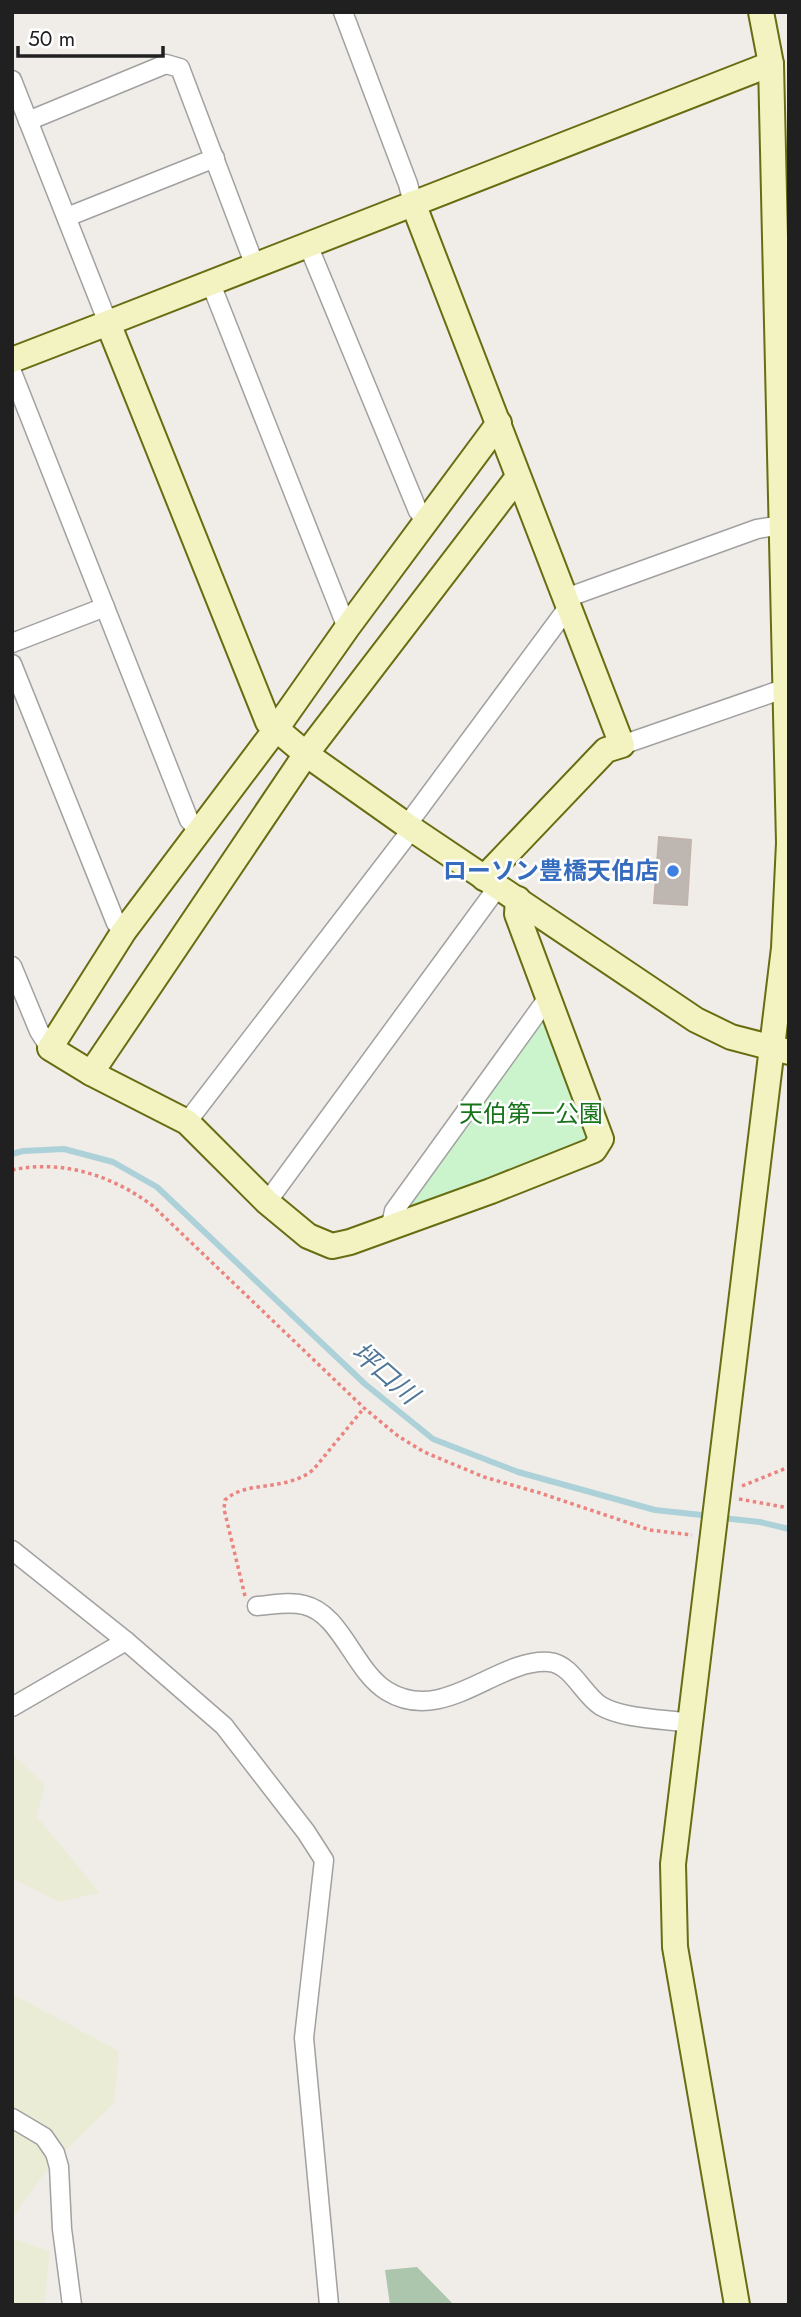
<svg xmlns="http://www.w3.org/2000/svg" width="801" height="2317" font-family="Jost,'Noto Sans JP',sans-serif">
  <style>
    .farmland { fill: #ebecd6 }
    .cemetery { fill: #acc6ae }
    .park { fill: #cbf4cc }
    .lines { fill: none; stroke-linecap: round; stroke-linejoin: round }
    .stream { stroke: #add1d8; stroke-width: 6 }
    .building { fill: #bdb6b1; stroke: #c0b4ac; stroke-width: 2 }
    .street-casing { stroke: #a1a1a1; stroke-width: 21 }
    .secondary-casing { stroke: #686d12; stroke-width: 28 }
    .path { stroke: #eb837e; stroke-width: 3.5; stroke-dasharray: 3.5 3.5; stroke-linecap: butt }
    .street { stroke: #fff; stroke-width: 18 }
    .secondary { stroke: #f3f3c2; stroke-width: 24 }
    .shop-dot { fill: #3f7fe0; stroke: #fff; stroke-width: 2.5 }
    .labels { text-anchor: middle; stroke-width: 5; stroke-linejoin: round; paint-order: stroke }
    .shop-label { font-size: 24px; font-weight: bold; fill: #366cbe; stroke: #fff; text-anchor: end }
    .park-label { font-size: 24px; fill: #18741b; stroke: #fff }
    .water-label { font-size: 26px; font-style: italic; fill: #507797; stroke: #fff }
  </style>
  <rect width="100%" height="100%" fill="#f0ede8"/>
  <g class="farmland">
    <path d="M12 1754 45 1785 37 1817 100 1893 59 1902 12 1878Z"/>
    <path d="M12 1994 119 2051 114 2103 49 2167 12 2218Z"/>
    <path d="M12 2238 50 2251 44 2305H12Z"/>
  </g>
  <path class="cemetery" d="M417 2267 454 2305H390L385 2270Z"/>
  <path class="park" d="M543 1022 589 1139 407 1210Z"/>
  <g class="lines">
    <g class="stream">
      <path d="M12 1154 23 1151 64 1149 113 1162 157 1187 365 1384 433 1439 518 1472 655 1510 711 1516"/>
      <path d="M722 1518 760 1522 789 1529"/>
    </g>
  </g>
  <path class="building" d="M659 837 691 840 687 905 654 903Z"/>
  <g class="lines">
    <defs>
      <g id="street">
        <path d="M343 12 408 184 413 203"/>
        <path d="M12 80 108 323"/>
        <path d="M28 121 166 64 180 68 255 266"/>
        <path d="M67 217 215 158"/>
        <path d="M308 245 418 511 426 521"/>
        <path d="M211 284 347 628"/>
        <path d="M12 372 189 820 199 831"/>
        <path d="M566 598 757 529 783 525"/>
        <path d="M12 643 105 607"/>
        <path d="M12 664 116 923 124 931"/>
        <path d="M622 745 789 687"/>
        <path d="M407 825 569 606"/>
        <path d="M12 966 39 1031 50 1048"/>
        <path d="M187 1122 412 829"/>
        <path d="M267 1202 497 888"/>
        <path d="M390 1229 394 1211 547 999"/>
        <path d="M12 1550 126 1641 224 1726 306 1832 324 1860 304 2038 329 2305"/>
        <path d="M257 1606C271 1605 290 1601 304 1605 341 1613 354 1671 387 1691 444 1726 497 1658 549 1662 572 1664 583 1695 601 1706 623 1719 664 1719 690 1723"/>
        <path d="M12 1707 126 1641"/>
        <path d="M12 2118 44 2137 55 2153 59 2167 62 2229 72 2305"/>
      </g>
      <g id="secondary">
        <path d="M771 64 108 323 268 722 306 754 412 829 696 1020 731 1037 789 1052"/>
        <path d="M413 203 622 745 606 750 484 878"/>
        <path d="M12 360 108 323"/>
        <path d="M499 423 347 628 276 729 124 931 50 1048 91 1073 187 1122 267 1202 308 1236 332 1246 350 1242 491 1191 594 1150 601 1139 517 914 518 899"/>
        <path d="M91 1073 306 754 518 477"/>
        <path d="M737 2305 675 1947 673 1864 784 948 789 843 771 64 761 12"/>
      </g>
    </defs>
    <use href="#street" class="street-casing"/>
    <use href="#secondary" class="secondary-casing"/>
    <g class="path">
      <path d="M12 1170C63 1159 113 1176 153 1206L364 1408 398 1436 424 1452 484 1477 540 1493 650 1530 692 1535"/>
      <path d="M742 1486 789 1467"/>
      <path d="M739 1499 789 1508"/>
      <path d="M245 1596 224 1509 225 1500C246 1480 285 1492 313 1470L364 1408"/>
    </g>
    <use href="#street" class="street"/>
    <use href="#secondary" class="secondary"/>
  </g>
  <circle class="shop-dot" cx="673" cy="871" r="7"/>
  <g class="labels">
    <g class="shop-label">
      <text x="659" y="879">ローソン豊橋天伯店</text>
    </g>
    <g class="park-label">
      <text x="531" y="1122">天伯第一公園</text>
    </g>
    <g class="water-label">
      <text transform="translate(385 1373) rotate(41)" y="9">坪口川</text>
    </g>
  </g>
  <rect width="801" height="2317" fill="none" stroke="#202020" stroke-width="28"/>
  <path d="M18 46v10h145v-10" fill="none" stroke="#202020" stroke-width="3.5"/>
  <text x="28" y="46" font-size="21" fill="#202020" stroke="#ffffff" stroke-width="5" paint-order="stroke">50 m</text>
</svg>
